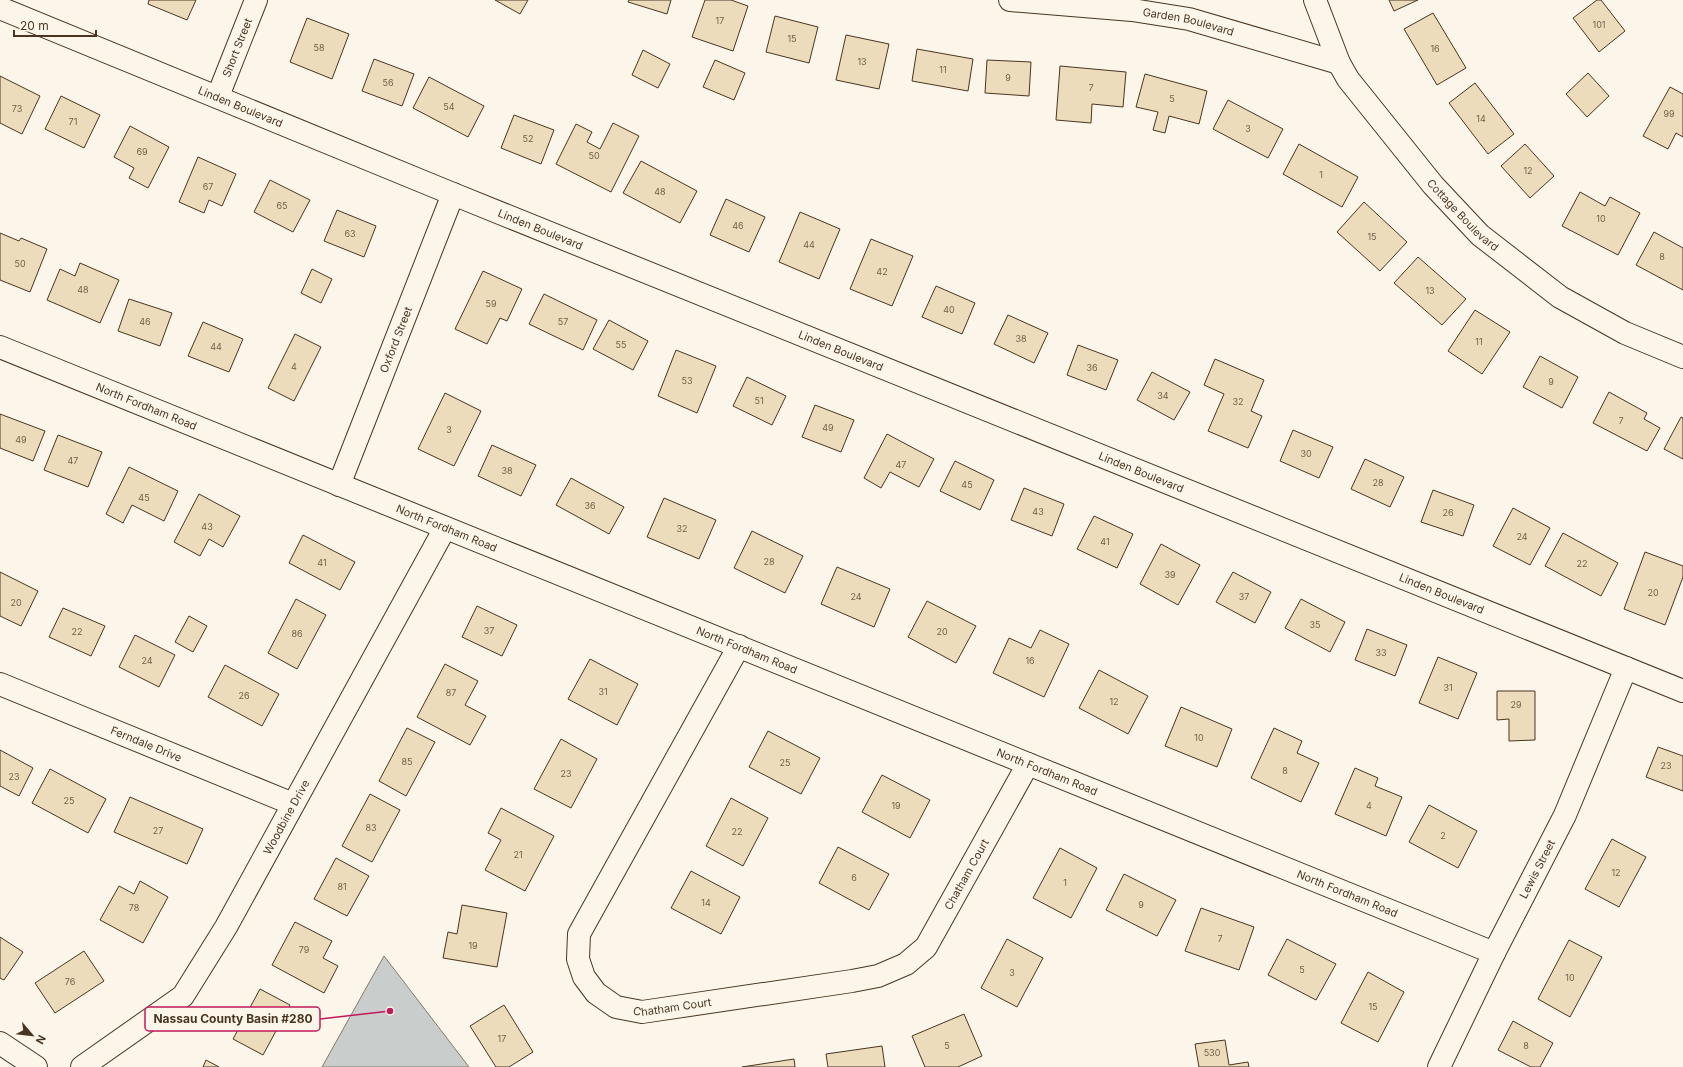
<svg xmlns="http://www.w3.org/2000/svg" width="1683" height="1067" font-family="Inter,sans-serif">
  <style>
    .water { fill: #c9cecd; stroke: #887966 }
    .building { fill: #ecdcbc; stroke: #4a3520 }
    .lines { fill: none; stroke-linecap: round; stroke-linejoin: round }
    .minor-casing { stroke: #4a3520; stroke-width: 24 }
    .minor { stroke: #fbf6e9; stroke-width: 22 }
    .labels { text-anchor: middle; stroke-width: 3; stroke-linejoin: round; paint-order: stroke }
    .number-label { font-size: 9px; fill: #725f47 }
    .street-label { font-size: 11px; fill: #4a3520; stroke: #fbf6e9 }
    .leader { fill: none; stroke: #c2185b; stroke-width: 1.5 }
    .callout-dot { fill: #c2185b; stroke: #fbf6e9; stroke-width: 1.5 }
    .callout { fill: #fbf6e9; stroke: #c2185b; stroke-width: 1.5 }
    .callout-label { font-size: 12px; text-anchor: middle; font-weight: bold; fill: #4a3520 }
  </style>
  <rect width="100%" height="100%" fill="#fbf6e9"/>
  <path class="water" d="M384 956 469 1067H322Z"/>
  <g class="building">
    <path d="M149 0H196L187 20 148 4Z"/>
    <path d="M495 0H528L520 14Z"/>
    <path d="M629 0H671L667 14 628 2Z"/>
    <path d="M705 0H731L748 6 733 51 692 37Z"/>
    <path d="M1389 0H1418L1394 11Z"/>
    <path d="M1597 0H1601L1625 31 1599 52 1573 18Z"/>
    <path d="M1433 13 1466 68 1437 85 1404 29Z"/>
    <path d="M775 16 818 27 809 63 766 52Z"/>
    <path d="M307 18 349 34 332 79 290 62Z"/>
    <path d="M846 35 889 44 879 89 836 80Z"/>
    <path d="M917 49 973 59 968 91 912 81Z"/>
    <path d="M643 50 670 64 658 88 632 75Z"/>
    <path d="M374 59 414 74 402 106 362 91Z"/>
    <path d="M715 60 745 73 734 100 703 87Z"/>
    <path d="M987 60 1031 62 1029 96 985 93Z"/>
    <path d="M1060 66 1126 72 1123 107 1092 104 1091 123 1056 120Z"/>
    <path d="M1588 73 1609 96 1587 117 1566 94Z"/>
    <path d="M1145 74 1207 91 1199 124 1169 116 1165 133 1153 130 1158 112 1136 107Z"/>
    <path d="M0 76 40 96 22 134 0 123Z"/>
    <path d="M429 77 484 106 468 137 413 108Z"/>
    <path d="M1475 83 1514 134 1488 154 1449 103Z"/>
    <path d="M1670 87 1683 94V137L1676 133 1668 149 1643 136Z"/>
    <path d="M61 96 100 115 84 148 45 129Z"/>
    <path d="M1228 100 1283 129 1268 158 1213 129Z"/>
    <path d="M514 115 554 130 541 164 501 148Z"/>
    <path d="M613 123 639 136 611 192 556 164 576 124 592 132 587 142 600 149Z"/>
    <path d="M130 126 169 147 148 188 129 178 134 168 114 157Z"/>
    <path d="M1299 144 1358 177 1342 207 1283 174Z"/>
    <path d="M1525 144 1554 176 1530 198 1501 166Z"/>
    <path d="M198 157 236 174 222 206 209 200 204 213 179 202Z"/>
    <path d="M641 161 697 191 680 223 623 193Z"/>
    <path d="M270 180 310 200 293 232 254 212Z"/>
    <path d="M1580 192 1605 206 1610 197 1640 213 1618 255 1562 226Z"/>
    <path d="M726 199 765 217 749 252 710 235Z"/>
    <path d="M1364 202 1407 242 1380 271 1337 232Z"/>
    <path d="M337 210 376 226 364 257 324 241Z"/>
    <path d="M800 212 840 229 819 279 779 262Z"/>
    <path d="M1654 232 1683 248V290L1636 265Z"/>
    <path d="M0 233 19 241 21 238 47 249 30 292 0 280Z"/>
    <path d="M871 239 913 256 892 306 850 289Z"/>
    <path d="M1418 257 1466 299 1442 325 1394 283Z"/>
    <path d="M80 263 119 280 100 323 47 300 60 269 75 276Z"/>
    <path d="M312 269 332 279 321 303 301 293Z"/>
    <path d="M483 271 522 289 507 321 500 318 487 344 455 329Z"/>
    <path d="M936 286 975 303 962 334 922 317Z"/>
    <path d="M544 294 597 320 583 350 529 324Z"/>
    <path d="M129 299 172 313 160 346 118 331Z"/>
    <path d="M1475 310 1510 332 1482 374 1448 351Z"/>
    <path d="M1008 315 1048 333 1034 363 994 344Z"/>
    <path d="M609 320 648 341 633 370 593 349Z"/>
    <path d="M203 322 243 339 229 372 188 356Z"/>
    <path d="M295 334 321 347 294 401 268 388Z"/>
    <path d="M1078 345 1118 360 1106 390 1067 375Z"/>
    <path d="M676 350 716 366 697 413 658 396Z"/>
    <path d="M1540 356 1578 377 1562 408 1523 387Z"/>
    <path d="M1215 359 1264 380 1251 411 1262 416 1248 448 1208 431 1224 394 1204 385Z"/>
    <path d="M1152 372 1190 392 1174 420 1137 400Z"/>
    <path d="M747 377 786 396 772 425 733 406Z"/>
    <path d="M1609 392 1647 413 1644 419 1660 428 1647 451 1593 423Z"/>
    <path d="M445 393 481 411 454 466 418 449Z"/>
    <path d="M815 405 854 420 841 452 802 437Z"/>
    <path d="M0 414 45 431 33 461 0 448Z"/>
    <path d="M1681 417 1683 418V459L1664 449Z"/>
    <path d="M1293 430 1333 447 1319 478 1280 461Z"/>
    <path d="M887 434 934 459 919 487 890 472 881 488 864 478Z"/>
    <path d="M58 435 102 452 88 487 44 470Z"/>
    <path d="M492 445 536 465 521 496 478 476Z"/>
    <path d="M1365 459 1404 477 1390 507 1351 489Z"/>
    <path d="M955 461 994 480 980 510 940 491Z"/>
    <path d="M129 467 178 491 164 521 132 505 123 523 106 514Z"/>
    <path d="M571 478 624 507 609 534 556 505Z"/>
    <path d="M1024 488 1064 504 1052 536 1011 520Z"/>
    <path d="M1433 490 1474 505 1463 536 1421 522Z"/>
    <path d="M199 494 240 516 223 547 209 539 200 556 174 542Z"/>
    <path d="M664 498 716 520 699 559 647 537Z"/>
    <path d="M1513 508 1550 528 1530 565 1493 546Z"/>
    <path d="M1094 516 1133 534 1117 568 1077 549Z"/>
    <path d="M752 531 803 556 785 593 734 568Z"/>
    <path d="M1563 533 1618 563 1601 596 1545 566Z"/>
    <path d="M303 535 355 562 340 590 289 563Z"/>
    <path d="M1161 544 1200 565 1178 605 1140 584Z"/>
    <path d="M1645 552 1683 566V577L1665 625 1624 609Z"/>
    <path d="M837 567 890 589 874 627 821 604Z"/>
    <path d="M0 572 38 591 21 626 0 616Z"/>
    <path d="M1233 572 1271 592 1255 623 1216 602Z"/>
    <path d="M296 599 326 615 297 669 268 653Z"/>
    <path d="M1301 599 1345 622 1330 652 1285 628Z"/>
    <path d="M927 601 976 626 956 663 908 637Z"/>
    <path d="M477 606 517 625 502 656 462 637Z"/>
    <path d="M63 608 105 626 91 656 49 637Z"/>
    <path d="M189 616 207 626 193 652 175 642Z"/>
    <path d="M1367 629 1407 645 1395 676 1355 660Z"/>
    <path d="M1040 630 1069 644 1044 697 993 673 1009 638 1031 648Z"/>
    <path d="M135 635 175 655 159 687 119 667Z"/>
    <path d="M1438 657 1477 673 1458 719 1419 703Z"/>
    <path d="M590 659 638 684 617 725 568 699Z"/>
    <path d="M445 664 478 681 465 705 486 716 470 745 417 717Z"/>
    <path d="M225 665 279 694 262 726 208 697Z"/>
    <path d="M1099 670 1148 696 1128 734 1079 708Z"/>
    <path d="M1497 691H1535V740L1509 741V719L1497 720Z"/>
    <path d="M1181 707 1232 729 1217 767 1165 746Z"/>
    <path d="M407 728 435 742 406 796 379 781Z"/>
    <path d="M1274 728 1302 741 1297 753 1319 763 1301 802 1251 778Z"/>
    <path d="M768 731 820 758 801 794 749 767Z"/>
    <path d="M561 739 597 759 571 808 534 789Z"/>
    <path d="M1658 747 1683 756V791L1646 777Z"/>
    <path d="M0 750 33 768 19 796 0 786Z"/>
    <path d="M1355 768 1378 778 1375 786 1402 797 1386 836 1335 814Z"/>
    <path d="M50 769 106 799 88 833 32 803Z"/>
    <path d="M882 775 930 800 910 838 862 812Z"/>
    <path d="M370 794 400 810 372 862 342 846Z"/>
    <path d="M130 797 203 829 187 864 114 832Z"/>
    <path d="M731 798 768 818 743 866 706 846Z"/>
    <path d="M1429 805 1477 831 1458 868 1409 842Z"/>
    <path d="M501 808 554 836 525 891 485 870 501 840 488 833Z"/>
    <path d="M1612 839 1646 857 1619 907 1585 889Z"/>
    <path d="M838 847 889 874 869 910 819 883Z"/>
    <path d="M1060 848 1097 868 1071 918 1033 898Z"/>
    <path d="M336 858 369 876 347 916 314 899Z"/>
    <path d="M691 871 740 897 721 934 671 908Z"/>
    <path d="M1124 874 1176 900 1157 936 1106 910Z"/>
    <path d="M140 881 168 897 143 943 100 920 119 886 134 894Z"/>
    <path d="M462 905 507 913 497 967 443 958 448 932 457 934Z"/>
    <path d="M1201 908 1254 927 1239 970 1185 951Z"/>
    <path d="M295 922 332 941 323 958 338 966 324 993 272 965Z"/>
    <path d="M0 937 23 952 4 980 0 978Z"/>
    <path d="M1007 939 1043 958 1017 1007 981 988Z"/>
    <path d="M1287 939 1336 964 1316 1000 1268 975Z"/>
    <path d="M1569 940 1602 957 1570 1017 1538 999Z"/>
    <path d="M84 951 104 981 55 1013 35 983Z"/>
    <path d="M1368 972 1404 992 1378 1042 1341 1023Z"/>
    <path d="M260 989 290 1005 263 1055 233 1039Z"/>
    <path d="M504 1005 533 1052 509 1067H496L470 1026Z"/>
    <path d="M964 1014 982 1056 958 1067H925L912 1036Z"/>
    <path d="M1513 1021 1553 1043 1540 1067H1531L1498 1050Z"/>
    <path d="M1225 1040 1229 1065 1248 1062 1249 1067H1199L1195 1044Z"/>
    <path d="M882 1046 885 1067H828L826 1054Z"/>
    <path d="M794 1059 795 1067H742Z"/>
    <path d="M206 1060 219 1067H203Z"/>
  </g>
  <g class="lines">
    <defs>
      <g id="minor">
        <path id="s1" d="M1010 0 1132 10 1189 19 1339 63"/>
        <path id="s2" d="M1315 0 1339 63 1348 79 1433 185 1480 235 1560 297 1625 333 1683 357"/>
        <path id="s3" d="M0 8 453 194 1683 691"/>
        <path id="s4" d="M218 96 256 0"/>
        <path id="s5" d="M0 347 1494 953"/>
        <path id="s6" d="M339 485 453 194"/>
        <path id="s7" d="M739 646 579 934 578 959 584 977 596 993 616 1007 642 1012 852 981 878 976 906 964 926 947 1028 764"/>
        <path id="s8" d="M0 684 293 804"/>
        <path d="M0 1043 36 1067"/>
        <path id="s9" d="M82 1067 183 996 226 927 445 528"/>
        <path id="s10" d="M1439 1067 1494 953 1565 815 1626 668"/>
      </g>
    </defs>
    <use href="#minor" class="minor-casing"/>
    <use href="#minor" class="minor"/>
  </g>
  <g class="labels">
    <g class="number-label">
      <text x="720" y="24">17</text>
      <text x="1599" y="28">101</text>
      <text x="792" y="42">15</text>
      <text x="319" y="51">58</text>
      <text x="1435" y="52">16</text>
      <text x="862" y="65">13</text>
      <text x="943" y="73">11</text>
      <text x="1008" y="81">9</text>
      <text x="388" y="86">56</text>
      <text x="1091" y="91">7</text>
      <text x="1172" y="102">5</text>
      <text x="449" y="110">54</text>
      <text x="17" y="112">73</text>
      <text x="1669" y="117">99</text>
      <text x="1481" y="122">14</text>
      <text x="73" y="125">71</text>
      <text x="1248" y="132">3</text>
      <text x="528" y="142">52</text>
      <text x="142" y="155">69</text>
      <text x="594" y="159">50</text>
      <text x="1528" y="174">12</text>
      <text x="1321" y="178">1</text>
      <text x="208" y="190">67</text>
      <text x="660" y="195">48</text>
      <text x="282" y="209">65</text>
      <text x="1601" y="222">10</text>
      <text x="738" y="229">46</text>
      <text x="350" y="237">63</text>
      <text x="1372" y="240">15</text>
      <text x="809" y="248">44</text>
      <text x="1662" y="260">8</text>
      <text x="20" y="267">50</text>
      <text x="882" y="275">42</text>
      <text x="83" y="293">48</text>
      <text x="1430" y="294">13</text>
      <text x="491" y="307">59</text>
      <text x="949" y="313">40</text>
      <text x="145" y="325">46</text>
      <text x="563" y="325">57</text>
      <text x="1021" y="342">38</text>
      <text x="1479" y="345">11</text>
      <text x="621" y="348">55</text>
      <text x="216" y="350">44</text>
      <text x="294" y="370">4</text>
      <text x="1092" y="371">36</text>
      <text x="687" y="384">53</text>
      <text x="1551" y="385">9</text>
      <text x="1163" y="399">34</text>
      <text x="759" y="404">51</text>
      <text x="1238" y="405">32</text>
      <text x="1621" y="424">7</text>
      <text x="828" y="431">49</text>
      <text x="449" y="433">3</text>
      <text x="21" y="443">49</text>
      <text x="1306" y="457">30</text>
      <text x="73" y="464">47</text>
      <text x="901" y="468">47</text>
      <text x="507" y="474">38</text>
      <text x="1378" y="486">28</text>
      <text x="967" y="488">45</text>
      <text x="144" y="501">45</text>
      <text x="590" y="509">36</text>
      <text x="1038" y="515">43</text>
      <text x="1448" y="516">26</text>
      <text x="207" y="530">43</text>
      <text x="682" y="532">32</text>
      <text x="1522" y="540">24</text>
      <text x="1105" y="545">41</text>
      <text x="769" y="565">28</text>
      <text x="322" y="566">41</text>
      <text x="1582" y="567">22</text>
      <text x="1170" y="578">39</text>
      <text x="1653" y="596">20</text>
      <text x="856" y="600">24</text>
      <text x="1244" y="600">37</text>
      <text x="16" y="606">20</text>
      <text x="1315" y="628">35</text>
      <text x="489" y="634">37</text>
      <text x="77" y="635">22</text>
      <text x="942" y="635">20</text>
      <text x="297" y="637">86</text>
      <text x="1381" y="656">33</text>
      <text x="147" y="664">24</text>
      <text x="1030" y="664">16</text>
      <text x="1448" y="691">31</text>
      <text x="603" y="695">31</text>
      <text x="451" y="696">87</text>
      <text x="244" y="699">26</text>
      <text x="1114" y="705">12</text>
      <text x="1516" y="708">29</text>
      <text x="1199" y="741">10</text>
      <text x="407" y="765">85</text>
      <text x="785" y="766">25</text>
      <text x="1666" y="769">23</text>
      <text x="1285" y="774">8</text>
      <text x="566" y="777">23</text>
      <text x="14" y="780">23</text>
      <text x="69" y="804">25</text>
      <text x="896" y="809">19</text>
      <text x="1369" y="809">4</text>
      <text x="371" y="831">83</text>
      <text x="158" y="834">27</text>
      <text x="737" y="835">22</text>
      <text x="1443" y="839">2</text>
      <text x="518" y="858">21</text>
      <text x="1616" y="876">12</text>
      <text x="854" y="881">6</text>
      <text x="1065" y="886">1</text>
      <text x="342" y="890">81</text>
      <text x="706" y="906">14</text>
      <text x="1141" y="908">9</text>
      <text x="134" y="911">78</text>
      <text x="1220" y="942">7</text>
      <text x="473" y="949">19</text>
      <text x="304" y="953">79</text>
      <text x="1302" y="973">5</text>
      <text x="1012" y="976">3</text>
      <text x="1570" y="981">10</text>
      <text x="70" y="985">76</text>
      <text x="1373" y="1010">15</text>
      <text x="502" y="1042">17</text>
      <text x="947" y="1049">5</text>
      <text x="1526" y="1049">8</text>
      <text x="1212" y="1056">530</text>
    </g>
    <g class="street-label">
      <text dy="4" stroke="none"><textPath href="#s1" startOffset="180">Garden Boulevard</textPath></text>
      <text dy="4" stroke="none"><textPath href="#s4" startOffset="52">Short Street</textPath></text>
      <text dy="4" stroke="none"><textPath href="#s3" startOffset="260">Linden Boulevard</textPath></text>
      <text dy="4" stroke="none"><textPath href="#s2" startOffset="264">Cottage Boulevard</textPath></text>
      <text dy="4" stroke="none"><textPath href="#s3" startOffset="584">Linden Boulevard</textPath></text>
      <text dy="4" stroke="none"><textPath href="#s6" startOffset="156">Oxford Street</textPath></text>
      <text dy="4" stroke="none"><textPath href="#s3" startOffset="908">Linden Boulevard</textPath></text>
      <text dy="4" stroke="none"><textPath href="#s5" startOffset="158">North Fordham Road</textPath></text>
      <text dy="4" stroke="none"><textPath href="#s3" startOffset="1232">Linden Boulevard</textPath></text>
      <text dy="4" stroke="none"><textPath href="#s5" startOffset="482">North Fordham Road</textPath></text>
      <text dy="4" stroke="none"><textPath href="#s3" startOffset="1556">Linden Boulevard</textPath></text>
      <text dy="4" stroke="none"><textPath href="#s5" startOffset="806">North Fordham Road</textPath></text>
      <text dy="4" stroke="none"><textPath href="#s8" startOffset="158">Ferndale Drive</textPath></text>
      <text dy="4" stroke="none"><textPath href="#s5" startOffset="1130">North Fordham Road</textPath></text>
      <text dy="4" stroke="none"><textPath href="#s9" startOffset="330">Woodbine Drive</textPath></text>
      <text dy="4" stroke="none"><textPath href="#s10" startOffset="221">Lewis Street</textPath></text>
      <text dy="4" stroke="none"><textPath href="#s7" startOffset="823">Chatham Court</textPath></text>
      <text dy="4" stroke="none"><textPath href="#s5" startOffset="1454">North Fordham Road</textPath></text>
      <text dy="4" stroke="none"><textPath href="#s7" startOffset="475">Chatham Court</textPath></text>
    </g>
  </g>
  <path class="leader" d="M390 1011L320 1019"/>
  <circle class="callout-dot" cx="390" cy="1011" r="4"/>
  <rect class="callout" x="145" y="1007" width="175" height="24" rx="4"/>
  <g class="callout-label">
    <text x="233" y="1023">Nassau County Basin #280</text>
  </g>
  <g transform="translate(32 1035) rotate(118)" stroke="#fbf6e9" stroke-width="3" paint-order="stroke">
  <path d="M0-3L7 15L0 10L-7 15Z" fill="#4a3520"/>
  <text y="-6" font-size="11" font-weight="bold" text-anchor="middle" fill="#4a3520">N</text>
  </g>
  <path d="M14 30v6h82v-6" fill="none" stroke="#4a3520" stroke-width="2"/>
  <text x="20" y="30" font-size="12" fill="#4a3520" stroke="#fbf6e9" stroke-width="3" paint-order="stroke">20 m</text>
</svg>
